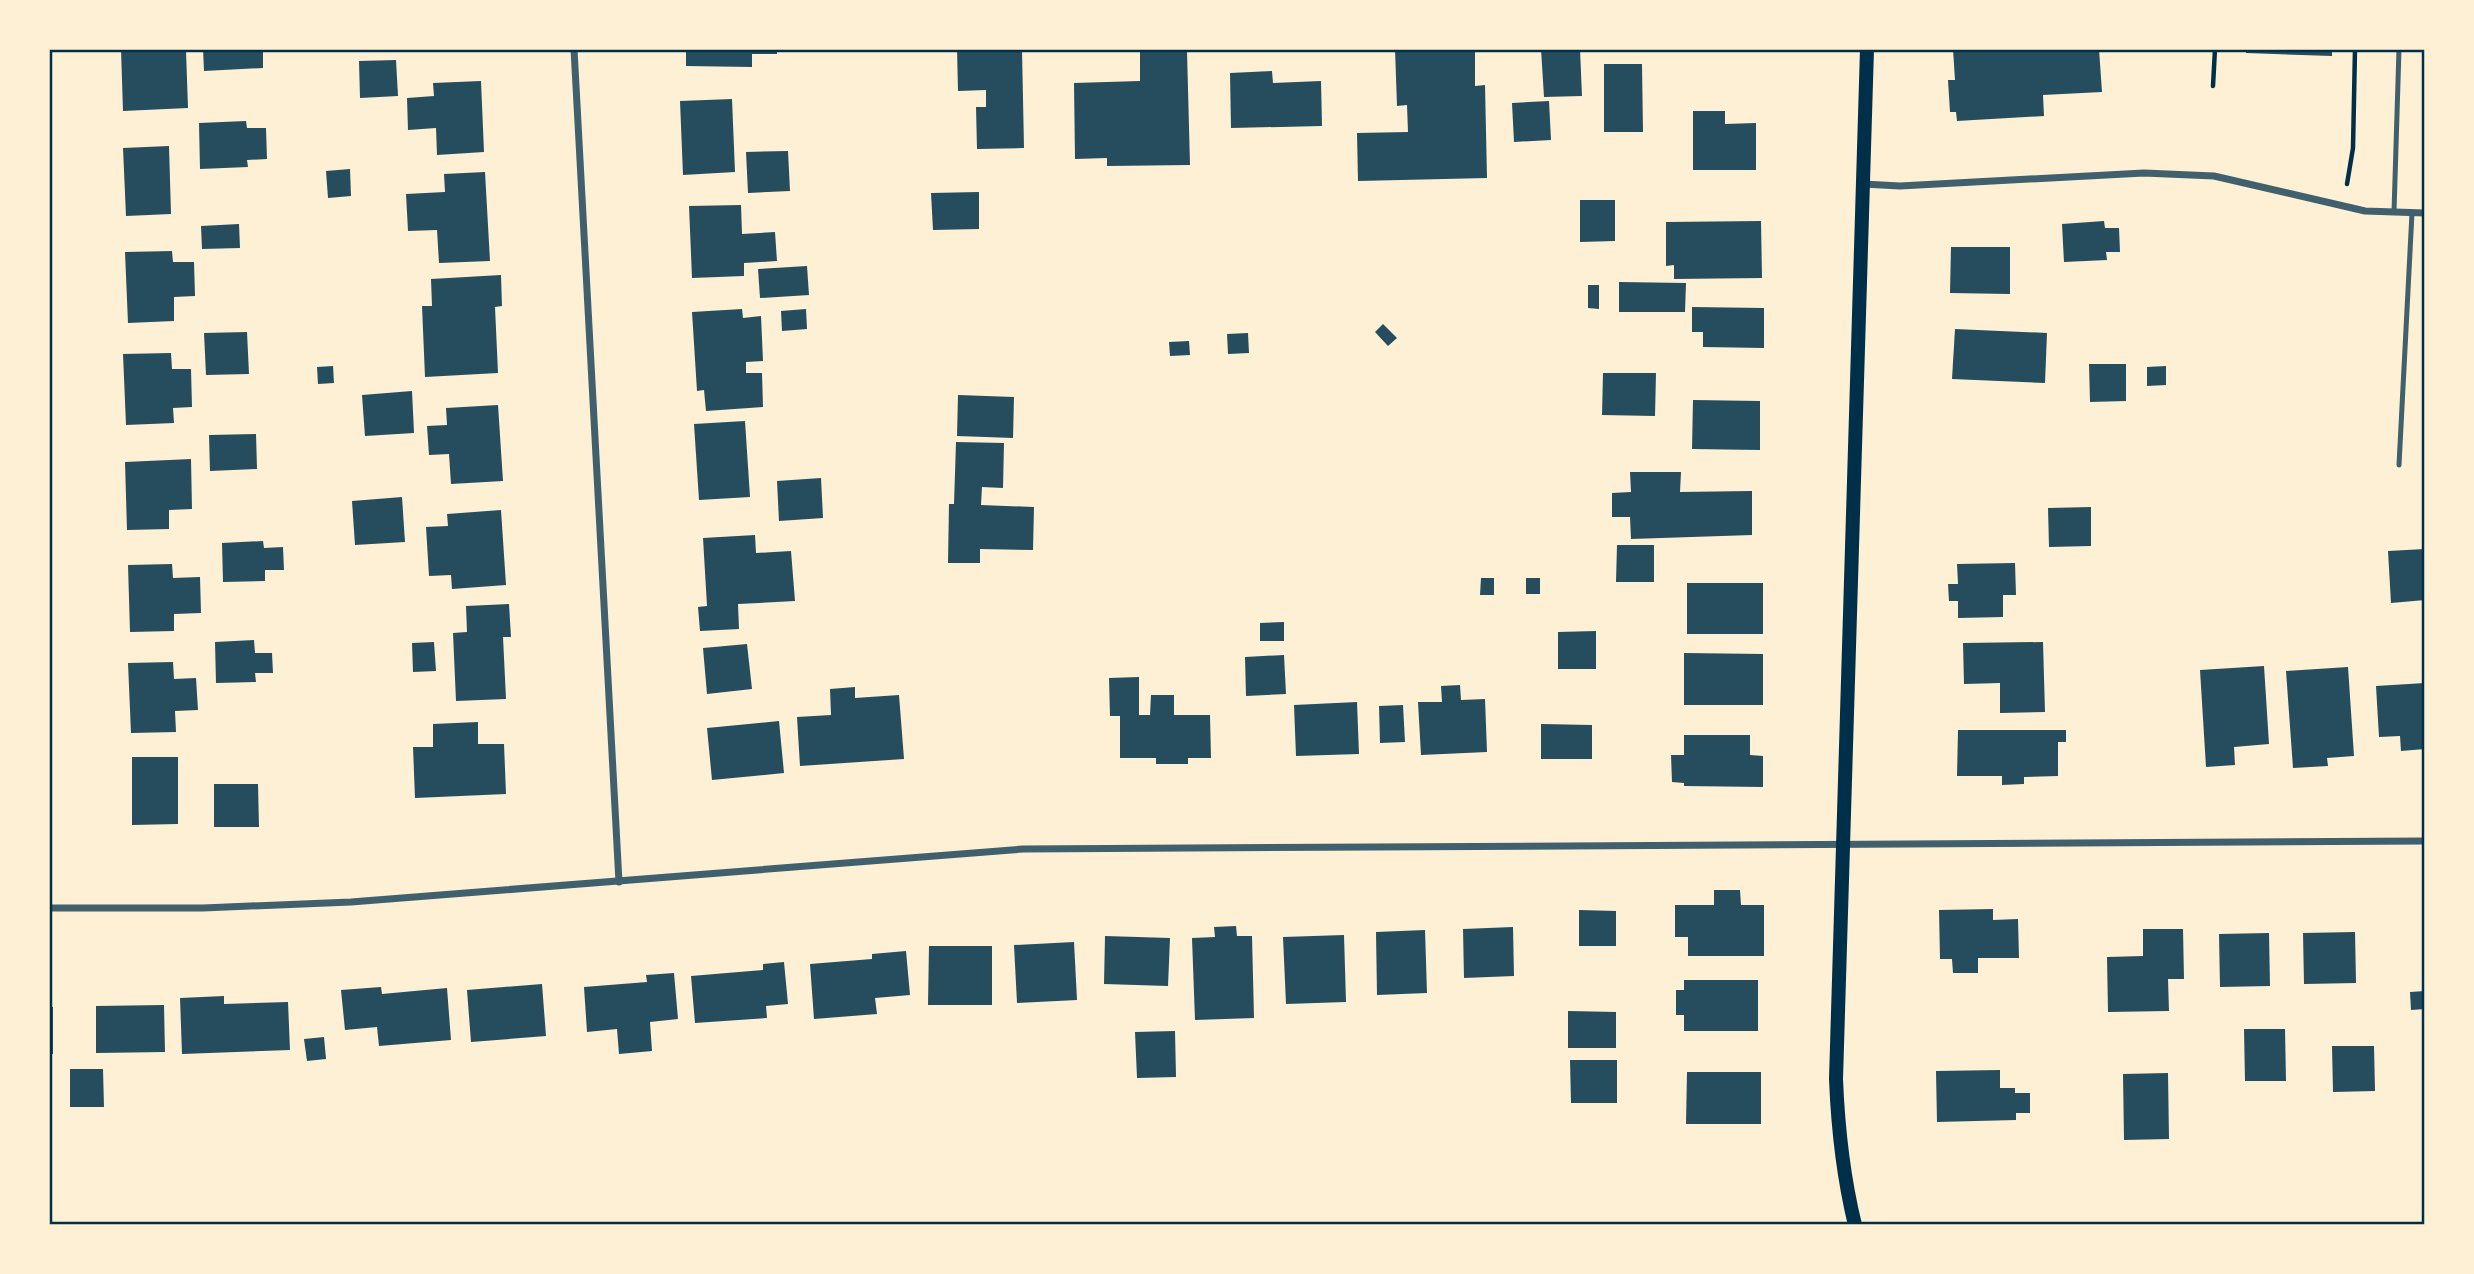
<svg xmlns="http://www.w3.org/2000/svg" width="2474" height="1274" font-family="Raleway,sans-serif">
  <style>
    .building { fill: #264d5e }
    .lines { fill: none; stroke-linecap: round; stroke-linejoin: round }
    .path { stroke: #003049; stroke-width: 4.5 }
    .service { stroke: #3f606c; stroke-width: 5 }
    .minor { stroke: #3f606c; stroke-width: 7 }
    .secondary { stroke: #003049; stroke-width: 14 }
    .neatline { fill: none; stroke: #003049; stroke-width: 2.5 }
  </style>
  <rect width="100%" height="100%" fill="#fdf0d5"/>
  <g class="building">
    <path d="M121 49 186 51 188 108 123 111Z"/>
    <path d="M203 49H263V68L204 71Z"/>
    <path d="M686 49H777V54H752V67L686 66Z"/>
    <path d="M957 49H1022L1024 148 977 149 976 107H986V90L958 91Z"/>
    <path d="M1395 49H1475V86L1485 85 1487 178 1358 181 1357 133 1408 132 1407 105 1397 106Z"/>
    <path d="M1541 49H1580L1582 96 1544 97Z"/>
    <path d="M1953 49H2099L2102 92 2043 95 2044 116 1957 121 1956 112H1950L1948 80H1955Z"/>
    <path d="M2246 49H2332V56L2246 53Z"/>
    <path d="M1187 51 1190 165 1107 166V158L1075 159 1074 83 1140 81V52Z"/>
    <path d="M396 60 398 96 360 98 359 61Z"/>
    <path d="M1604 64H1642L1643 132H1604Z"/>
    <path d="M1272 71 1273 83 1321 81 1322 126 1231 128 1230 73Z"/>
    <path d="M481 81 484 152 437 155 436 128 408 130 407 98 434 96 433 83Z"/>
    <path d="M732 99 735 172 683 175 680 101Z"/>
    <path d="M1549 101 1551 140 1514 142 1512 103Z"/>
    <path d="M1693 111H1725V124L1756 123V170H1693Z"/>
    <path d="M246 121 247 128H266L267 159 247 160 248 167 200 169 199 123Z"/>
    <path d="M169 146 171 214 126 216 123 148Z"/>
    <path d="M788 151 790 191 748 193 746 152Z"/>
    <path d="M350 169 351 196 328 198 326 171Z"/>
    <path d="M485 172 490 261 439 263 437 230 408 231 406 194 445 192 444 174Z"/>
    <path d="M979 192V229L933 230 931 193Z"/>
    <path d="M1580 200H1615V241L1580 242Z"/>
    <path d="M741 205 742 234 775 232 777 261 744 263V276L692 278 689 206Z"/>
    <path d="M1761 221 1762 278 1674 279V265L1666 266V222Z"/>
    <path d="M2104 221 2105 228H2119L2120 252H2106L2107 260 2064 262 2062 224Z"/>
    <path d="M239 224 240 248 202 249 201 226Z"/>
    <path d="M1951 247H2010V294L1950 293Z"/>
    <path d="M172 251 173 262H194L195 296 174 297V321L128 323 125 252Z"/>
    <path d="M807 266 809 295 760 298 758 269Z"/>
    <path d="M501 275 502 306 495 307 498 373 425 377 422 306H432L431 279Z"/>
    <path d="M1619 282 1686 283 1685 312H1619Z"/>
    <path d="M1588 285H1599V309L1588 308Z"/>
    <path d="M1692 307 1764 308V348L1703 347V332H1692Z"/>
    <path d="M742 309 743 318 761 316 763 361 746 362V373H762L763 407 706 411 704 390 697 391 692 312Z"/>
    <path d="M806 309 807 329 782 331 781 311Z"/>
    <path d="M1383 324 1397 338 1388 346 1375 332Z"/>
    <path d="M1955 329 2047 333 2045 383 1952 379Z"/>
    <path d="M247 332 249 374 206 375 204 333Z"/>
    <path d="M1248 333 1249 353 1228 354 1227 334Z"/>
    <path d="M1189 341 1190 355 1170 356 1169 342Z"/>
    <path d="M171 353 172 369H191L192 407 173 408 174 423 126 425 123 354Z"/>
    <path d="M2089 364H2126V401L2090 402Z"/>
    <path d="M333 366 334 383 318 384 317 367Z"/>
    <path d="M2166 366V385L2147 386V367Z"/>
    <path d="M1603 373H1656L1655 416 1602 415Z"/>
    <path d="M412 391 414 433 365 436 362 395Z"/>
    <path d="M958 395 1014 397 1013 438 957 436Z"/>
    <path d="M1693 400 1760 401V450L1692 449Z"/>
    <path d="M498 405 503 481 451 484 449 454 429 455 427 426 447 425 446 408Z"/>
    <path d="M745 421 750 497 699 500 694 424Z"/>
    <path d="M256 434 257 469 210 471 209 435Z"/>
    <path d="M956 442 1004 443 1003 488 982 487 981 505 1034 507 1033 550 980 549V563H948L949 504H954Z"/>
    <path d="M191 459 192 509 169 510V529L127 530 125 462Z"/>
    <path d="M1630 472H1681L1680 492 1752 491V535L1631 539 1630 517H1612V493L1631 492Z"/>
    <path d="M821 478 823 518 779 521 777 481Z"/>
    <path d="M402 497 405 542 355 545 352 501Z"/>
    <path d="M2091 507V546L2049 547 2048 508Z"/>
    <path d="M501 510 506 585 452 589 451 575 429 576 426 527 448 526 447 514Z"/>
    <path d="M755 535 756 553 791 551 795 601 738 604 739 629 700 631 698 607 707 606 703 538Z"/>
    <path d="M263 541 264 548 283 547 284 570H265V581L223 582 222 543Z"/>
    <path d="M1617 545H1654V582H1616Z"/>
    <path d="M2425 549V600L2391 603 2388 551Z"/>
    <path d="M2015 563 2016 595H2003V617L1958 618V601H1949L1948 584H1958L1957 564Z"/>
    <path d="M172 564 173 578 200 577 201 613 174 614V631L130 632 128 565Z"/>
    <path d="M1481 578H1494V595H1480Z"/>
    <rect x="1526" y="578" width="14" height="16"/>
    <rect x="1687" y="583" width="76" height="51"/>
    <path d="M509 604 511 637H503L506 699 456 701 453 633 467 632 466 606Z"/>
    <path d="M1284 622V641H1260V623Z"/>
    <path d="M1596 631V669H1558V632Z"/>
    <path d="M254 640 255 653H272L273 673H255L256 682 216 683 215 642Z"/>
    <path d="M434 642 436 671 413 672 412 643Z"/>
    <path d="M2043 642 2045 712 2000 713V683L1964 684 1963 643Z"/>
    <path d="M747 644 752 689 707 694 703 648Z"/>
    <path d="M1684 653 1763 654V705H1684Z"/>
    <path d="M1284 655 1286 694 1246 696 1245 657Z"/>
    <path d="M173 662 174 679 196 678 198 710 175 711 176 732 131 733 128 663Z"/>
    <path d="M2264 666 2269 744 2234 747 2235 765 2206 767 2200 670Z"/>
    <path d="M2348 667 2354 756 2327 758 2328 766 2293 768 2286 671Z"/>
    <path d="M1139 677V715H1150L1151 695H1174V715H1210L1211 758H1188V764H1156V758H1120V716H1110L1109 678Z"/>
    <path d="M2425 683V749L2401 751 2400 736 2379 737 2376 686Z"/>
    <path d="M1460 685 1461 700 1485 699 1487 752 1421 755 1418 702H1442L1441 686Z"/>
    <path d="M855 687V698L899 695 904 759 800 766 797 717 831 715 830 689Z"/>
    <path d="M1357 702 1359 754 1296 756 1294 705Z"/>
    <path d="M1403 705 1405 742 1380 743 1379 706Z"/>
    <path d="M779 721 784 773 712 780 707 728Z"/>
    <path d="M478 722V744H504L506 794 415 798 413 747H433V724Z"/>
    <path d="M1541 724 1592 725V759H1541Z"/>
    <path d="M1958 730H2066V742H2058V776L2024 777V784L2002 785V776H1957Z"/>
    <path d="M1684 735H1750V755L1763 756V787L1684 786V783L1672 782 1671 755H1684Z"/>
    <path d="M132 757H178V824L132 825Z"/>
    <path d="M214 784H258L259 827H214Z"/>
    <path d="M1714 890H1740L1741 905H1764V956H1688V937H1675V905H1714Z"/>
    <path d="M1993 909V920L2018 919 2019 958H1978V973H1953L1952 959H1940L1939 910Z"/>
    <path d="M1579 910 1616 911V946H1579Z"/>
    <path d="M1236 926 1237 936H1252L1254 1018 1195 1020 1192 938 1215 937 1214 927Z"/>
    <path d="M1513 927 1514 976 1464 978 1463 929Z"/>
    <path d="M2143 929H2183L2184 979H2168L2169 1011 2108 1012 2107 957 2143 956Z"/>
    <path d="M1425 930 1427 993 1377 995 1376 932Z"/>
    <path d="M2355 932 2356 983 2304 984 2303 933Z"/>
    <path d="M2269 933 2270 986 2220 987 2219 934Z"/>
    <path d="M1344 935 1346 1002 1286 1004 1283 937Z"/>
    <path d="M1105 936 1170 938 1168 986 1104 984Z"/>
    <path d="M1074 942 1077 1000 1017 1003 1014 945Z"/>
    <path d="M929 946H992V1005H928Z"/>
    <path d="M906 951 910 995 875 998 877 1014 814 1019 810 964 872 959V954Z"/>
    <path d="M784 962 788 1004 766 1006 767 1018 695 1023 691 976 763 970V964Z"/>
    <path d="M674 973 678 1019 650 1022 652 1051 619 1054 617 1029 587 1032 584 987 647 982 646 975Z"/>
    <path d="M1684 980H1758V1031H1684V1015H1676V990H1684Z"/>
    <path d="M542 984 546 1036 471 1042 467 990Z"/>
    <path d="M381 987 382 994 447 988 451 1040 379 1046 377 1027 345 1030 341 990Z"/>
    <path d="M2425 991V1009L2411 1010 2410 992Z"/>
    <path d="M224 996V1004L288 1002 290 1050 182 1054 180 998Z"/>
    <path d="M164 1005 165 1052 96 1053V1006Z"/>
    <rect x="49" y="1007" width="4" height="47"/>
    <path d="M1568 1011 1616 1012V1048H1568Z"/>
    <path d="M2244 1029H2285L2286 1081H2245Z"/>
    <path d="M1175 1031 1176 1077 1137 1078 1135 1032Z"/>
    <path d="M324 1037 326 1059 307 1061 304 1039Z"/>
    <path d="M2332 1046H2374L2375 1091 2333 1092Z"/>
    <path d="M1570 1060H1617V1103H1571Z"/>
    <path d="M70 1069H103L104 1107H70Z"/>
    <path d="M2000 1070V1088H2015V1093H2030V1113H2016V1120L1937 1122 1936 1071Z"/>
    <path d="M1687 1072H1761V1124H1686Z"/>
    <path d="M2168 1073 2169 1139 2124 1140 2123 1074Z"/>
  </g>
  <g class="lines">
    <g class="path">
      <path d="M2213 86 2215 49"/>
      <path d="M2347 184 2353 148 2355 49"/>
    </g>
    <g class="service">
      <path d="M2394 212 2399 49"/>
      <path d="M2399 465 2412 213"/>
    </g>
    <g class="minor">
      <path d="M574 49 619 882"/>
      <path d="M1863 184 1900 186 2144 173 2214 176 2365 211 2425 213"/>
      <path d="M49 908H203L351 902 1023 849 2425 841"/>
    </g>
    <path class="secondary" d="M1855 1225C1843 1176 1838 1129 1836 1079L1867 49"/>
  </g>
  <rect width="2474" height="1274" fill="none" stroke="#fdf0d5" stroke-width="102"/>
  <rect x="51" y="51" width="2372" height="1172" class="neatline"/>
</svg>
